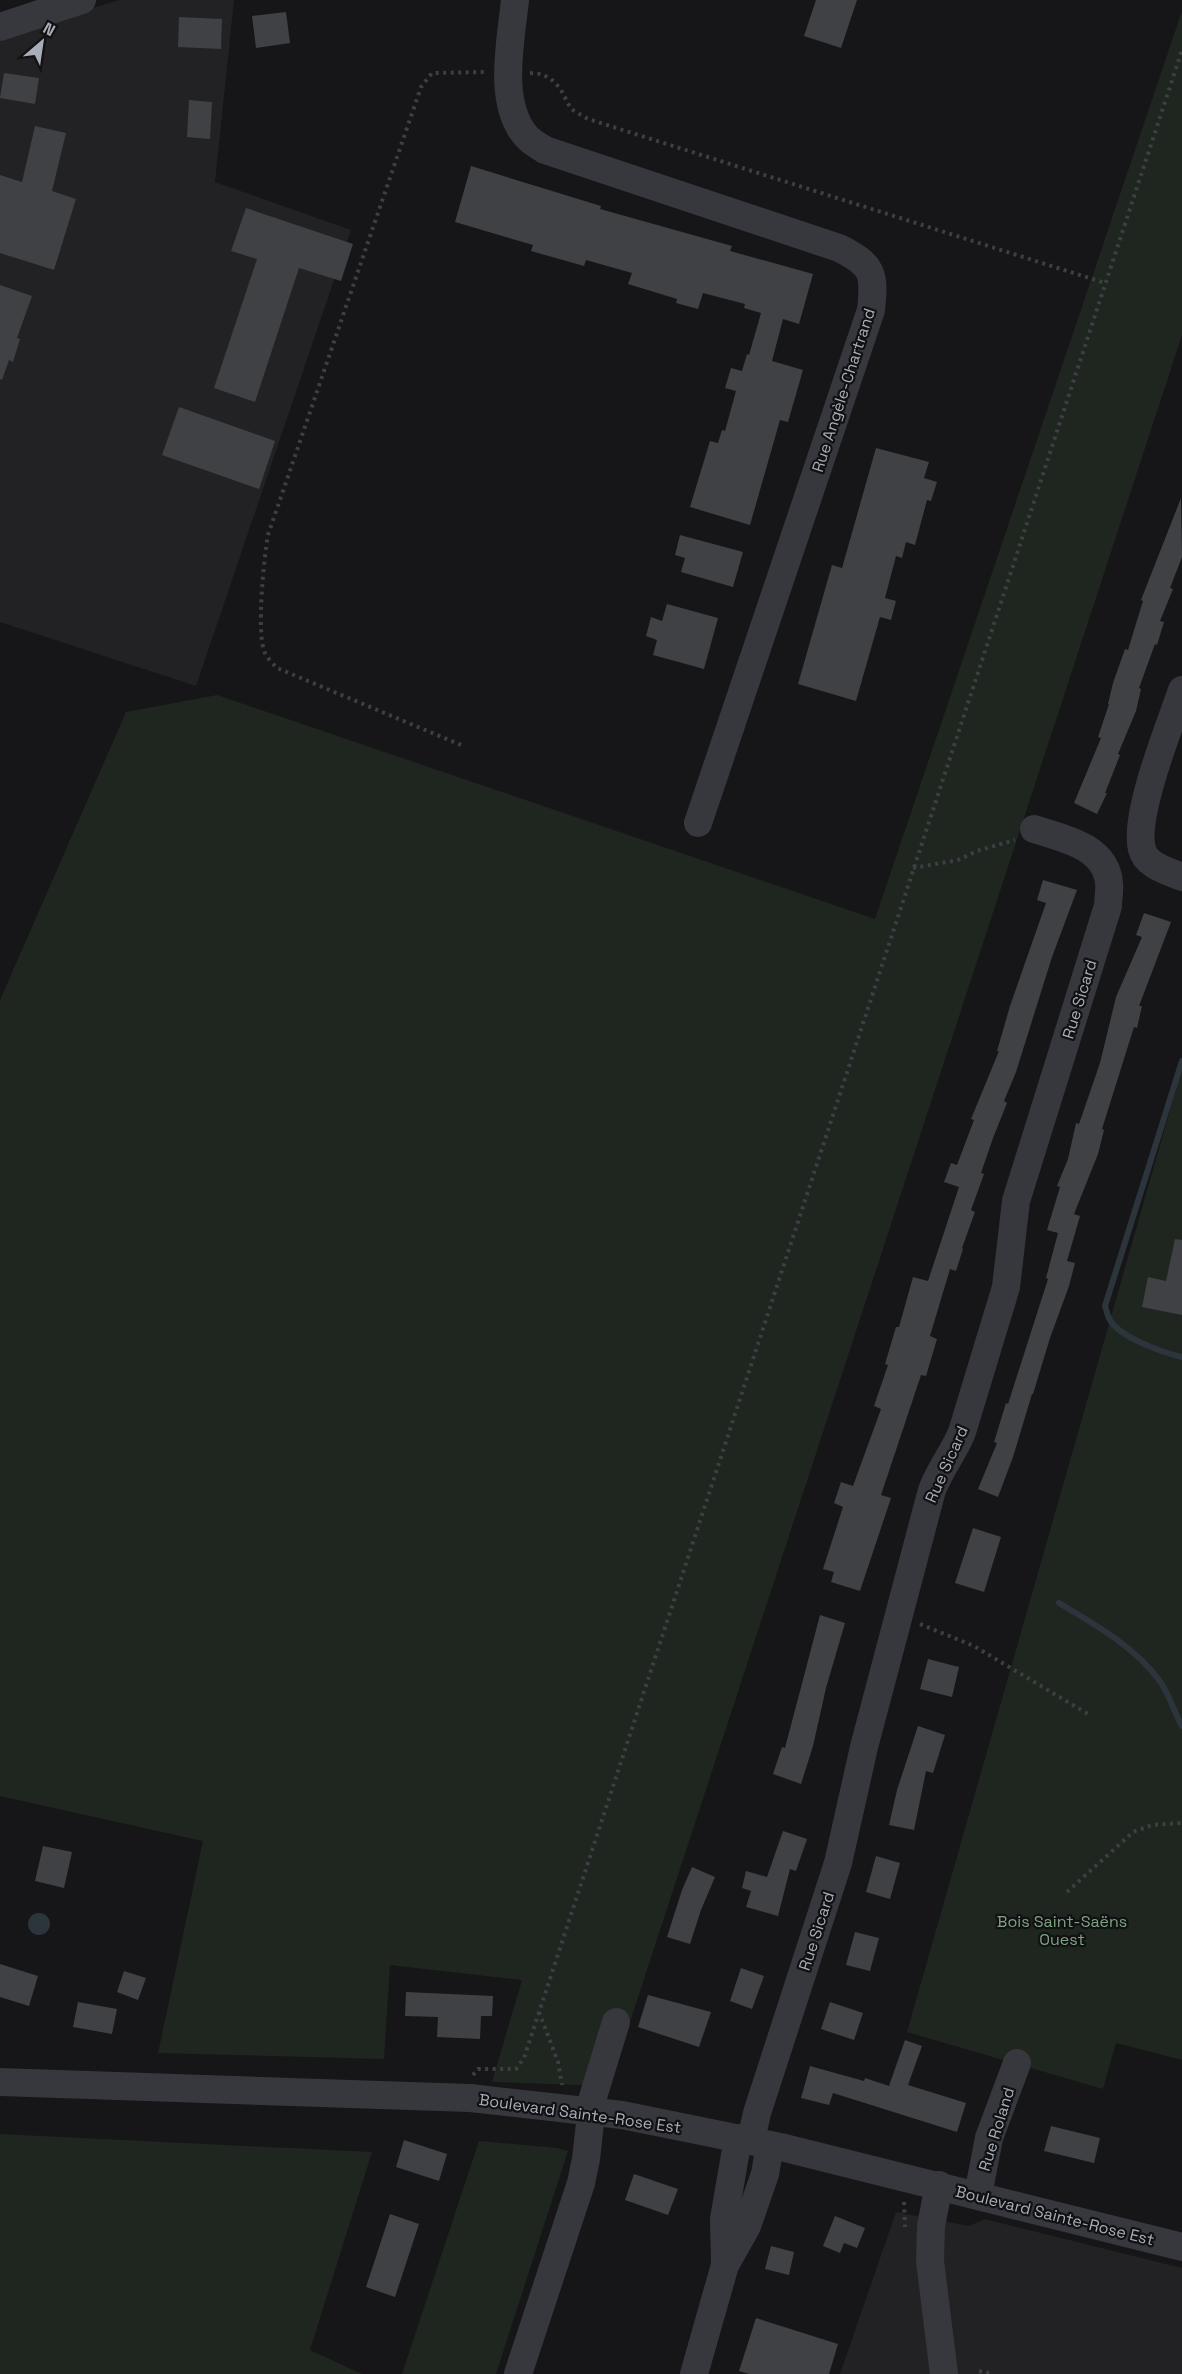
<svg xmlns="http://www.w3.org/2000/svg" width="1182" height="2374" font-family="'Space Grotesk',sans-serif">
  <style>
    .built { fill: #222225 }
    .green { fill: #1e261f }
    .water { fill: #2c353c }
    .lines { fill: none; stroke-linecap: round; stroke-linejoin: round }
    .stream { stroke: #2c353c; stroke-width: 6 }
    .building { fill: #404145 }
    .path { stroke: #3d3f44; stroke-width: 4; stroke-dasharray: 3 4.5; stroke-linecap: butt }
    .minor { stroke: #37383d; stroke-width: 28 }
    .labels { text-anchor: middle; stroke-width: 4.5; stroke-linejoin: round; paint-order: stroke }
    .street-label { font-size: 16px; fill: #a8adb8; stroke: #111113 }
    .park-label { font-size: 16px; fill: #7fa381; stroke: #111113 }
  </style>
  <rect width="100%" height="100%" fill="#161618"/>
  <g class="built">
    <path d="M119 0H234L215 182 351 230 196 686 0 622V36Z"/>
    <path d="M896 2212 969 2226 985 2219 1182 2268V2374H840Z"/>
  </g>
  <g class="green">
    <path d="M1182 11V335L609 2086 492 2082 522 1980 390 1965 384 2059 158 2053 203 1841 0 1796V1000L126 712 217 695 875 919Z"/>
    <path d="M1182 1068V2060L1116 2043 1103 2089 907 2032Z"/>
    <path d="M0 2134 372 2152 310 2350 362 2374H0Z"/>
    <path d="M479 2141 557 2148 568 2151 496 2374H402Z"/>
  </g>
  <circle class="water" cx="39" cy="1924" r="11"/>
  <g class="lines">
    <g class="stream">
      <path d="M1182 1061 1105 1306C1107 1310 1107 1316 1110 1320 1119 1337 1164 1353 1182 1357"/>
      <path d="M1059 1603C1094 1624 1134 1646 1159 1680 1169 1693 1174 1712 1182 1726"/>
    </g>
  </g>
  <g class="building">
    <path d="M816 0H857L841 48 804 36Z"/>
    <path d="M286 12 290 43 256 48 252 16Z"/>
    <path d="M179 17 222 19 221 49 178 47Z"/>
    <path d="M4 73 39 78 35 104 0 98Z"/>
    <path d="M189 100 212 102 210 139 187 137Z"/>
    <path d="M35 126 66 133 52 191 76 199 54 270 0 253V175L22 182Z"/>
    <path d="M471 166 601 206 600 209 732 246 730 251 813 274 799 324 783 319 772 361 803 370 788 422 780 420 750 525 690 507 710 441 718 443 722 430 725 431 736 391 725 388 731 368 742 371 747 354 749 355 761 313 744 308 745 304 703 293 698 309 676 303 677 299 628 284 632 273 586 260 584 266 531 251 533 245 455 222Z"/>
    <path d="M246 208 353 244 341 281 299 268 255 402 214 388 257 259 231 251Z"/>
    <path d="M0 285 32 296 17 338 20 339 13 362 9 360 2 380 0 379Z"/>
    <path d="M179 407 275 441 259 489 162 455Z"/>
    <path d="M876 448 929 462 924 478 937 482 931 501 927 500 915 545 906 542 902 558 896 556 885 598 896 601 891 620 880 617 856 701 798 684 832 565 842 568Z"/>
    <path d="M1181 498 1182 557 1170 588 1173 589 1160 621 1164 622 1157 645 1155 644 1139 688 1141 689 1136 711 1118 754 1120 755 1105 793H1107L1097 814 1074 803 1101 738 1098 737 1109 704H1108L1113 683 1125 649 1128 650 1143 601 1141 600Z"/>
    <path d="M680 535 743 552 733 587 681 572 685 558 675 555Z"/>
    <path d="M667 604 718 618 704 669 653 655 657 640 646 636 651 617 662 621Z"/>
    <path d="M1043 880 1077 890 1052 957 1016 1072 1004 1101 1007 1103 993 1138 981 1173 984 1174 971 1210 975 1212 962 1248 963 1249 956 1271 950 1269 930 1336 937 1339 926 1376 921 1375 881 1495 891 1498 860 1591 831 1582 834 1572 823 1569 843 1507 834 1503 841 1482 853 1486 881 1409 874 1406 888 1365 885 1364 896 1327H899L913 1277 928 1281 959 1187 944 1182 951 1163 957 1165 974 1120 971 1119 999 1051H997L1010 1006 1046 903 1037 900Z"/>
    <path d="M1144 913 1171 922 1139 1006H1142L1137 1028 1134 1027 1102 1129 1104 1130 1098 1154 1074 1214 1080 1216 1067 1261 1075 1263 1069 1286 1050 1338 1033 1394H1032L1013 1457 998 1497 978 1489 997 1443 994 1442 1006 1403 1008 1404 1048 1279 1046 1278 1058 1233 1047 1230 1060 1187 1057 1186 1068 1159 1076 1123 1079 1124 1100 1063 1116 997 1142 937 1136 935Z"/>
    <path d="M1175 1239 1182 1240V1315L1142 1307 1148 1277 1166 1281Z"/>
    <path d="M973 1528 1001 1537 984 1592 955 1583Z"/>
    <path d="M820 1615 845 1623 826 1688 813 1746 801 1784 773 1774 782 1747 785 1748Z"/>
    <path d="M928 1659 959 1667 952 1697 920 1689Z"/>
    <path d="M918 1726 945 1735 933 1773 926 1771 914 1830 889 1825 897 1790Z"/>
    <path d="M783 1831 807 1839 796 1871 790 1869 778 1916 746 1907 751 1891 742 1888 746 1871 767 1877Z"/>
    <path d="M43 1846 72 1852 64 1888 35 1881Z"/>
    <path d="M876 1856 900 1863 890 1899 866 1892Z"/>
    <path d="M692 1867 715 1877 701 1910 690 1944 667 1937 682 1890Z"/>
    <path d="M855 1932 879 1938 870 1971 846 1965Z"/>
    <path d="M0 1964 38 1976 29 2006 0 1997Z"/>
    <path d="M741 1968 764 1976 752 2009 730 2001Z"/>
    <path d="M124 1971 146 1978 138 2000 117 1992Z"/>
    <path d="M406 1992 493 1996 492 2016H481L480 2039 437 2037 438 2017 405 2016Z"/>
    <path d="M648 1995 711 2012 699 2047 638 2027Z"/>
    <path d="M78 2002 117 2009 112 2034 73 2027Z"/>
    <path d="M830 2002 863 2013 854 2040 821 2029Z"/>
    <path d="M905 2040 922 2046 908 2085 966 2103 957 2132 833 2093 829 2105 801 2098 810 2066 864 2081 865 2078 889 2086Z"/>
    <path d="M1051 2126 1100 2138 1094 2163 1044 2151Z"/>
    <path d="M404 2140 447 2154 439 2181 396 2167Z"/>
    <path d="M634 2174 678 2189 668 2215 625 2200Z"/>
    <path d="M390 2214 419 2224 395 2297 366 2287Z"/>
    <path d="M835 2216 865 2228 857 2248 844 2243 840 2253 823 2246Z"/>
    <path d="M771 2246 794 2252 789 2275 765 2269Z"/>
    <path d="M756 2318 838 2344 829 2374H749L739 2371Z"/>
  </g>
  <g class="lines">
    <g class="path">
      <path d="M530 73 542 74 551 79 560 88 571 109 588 119 1105 283"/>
      <path d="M461 745 277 668C273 664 267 658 265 653 256 635 264 557 268 535L421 87 432 73 487 72"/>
      <path d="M913 868 958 860 977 851 1015 840"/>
      <path d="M920 1624 974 1646 1088 1714"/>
      <path d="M1067 1892 1133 1832 1152 1825 1182 1823"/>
      <path d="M539 2012 558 2062 562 2085"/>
      <path d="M473 2075 478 2069H516L524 2058 1182 50"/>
      <path d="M904 2202 905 2227"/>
      <path d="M979 2371 993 2374"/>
    </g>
    <g class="minor">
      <path d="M515 0C511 41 497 102 526 136 531 142 539 146 545 150L839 248C873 265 875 273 871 310L698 823"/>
      <path d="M0 27 82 0"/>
      <path d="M1182 690C1170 725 1133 816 1142 849 1146 866 1168 871 1182 877"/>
      <path d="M0 2082 470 2098 622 2115 785 2148 1182 2247"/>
      <path d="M751 2140 757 2113 838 1863 864 1747 932 1490C940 1469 954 1452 962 1432L1006 1287 1016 1201 1108 906C1108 899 1110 890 1109 883 1106 846 1062 838 1034 829"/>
      <path d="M939 2185 931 2226 930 2261 944 2374"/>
      <path d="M978 2195 989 2138 1017 2063"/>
      <path d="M725 2264 724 2219 738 2138"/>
      <path d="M518 2374 581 2183 586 2159 593 2097 616 2022"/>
      <path d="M694 2374 725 2265 747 2226 765 2174 770 2145"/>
    </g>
  </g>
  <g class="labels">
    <g class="street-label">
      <text transform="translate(843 390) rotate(-72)" y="6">Rue Angèle-Chartrand</text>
      <text transform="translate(1079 999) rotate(-73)" y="6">Rue Sicard</text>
      <text transform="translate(946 1464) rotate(-66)" y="6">Rue Sicard</text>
      <text transform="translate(816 1931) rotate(-72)" y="6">Rue Sicard</text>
      <text transform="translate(580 2113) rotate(8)" y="6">Boulevard Sainte-Rose Est</text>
      <text transform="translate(996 2129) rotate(-73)" y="6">Rue Roland</text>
      <text transform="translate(1055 2215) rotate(14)" y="6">Boulevard Sainte-Rose Est</text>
    </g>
    <g class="park-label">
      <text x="1062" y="1927">Bois Saint-Saëns<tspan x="1062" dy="18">Ouest</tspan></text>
    </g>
  </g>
  <g transform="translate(42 42) rotate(29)" stroke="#111113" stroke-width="4.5" paint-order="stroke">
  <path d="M0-4.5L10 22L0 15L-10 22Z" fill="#a8adb8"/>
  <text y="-9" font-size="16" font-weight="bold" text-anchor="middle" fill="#a8adb8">N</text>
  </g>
</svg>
